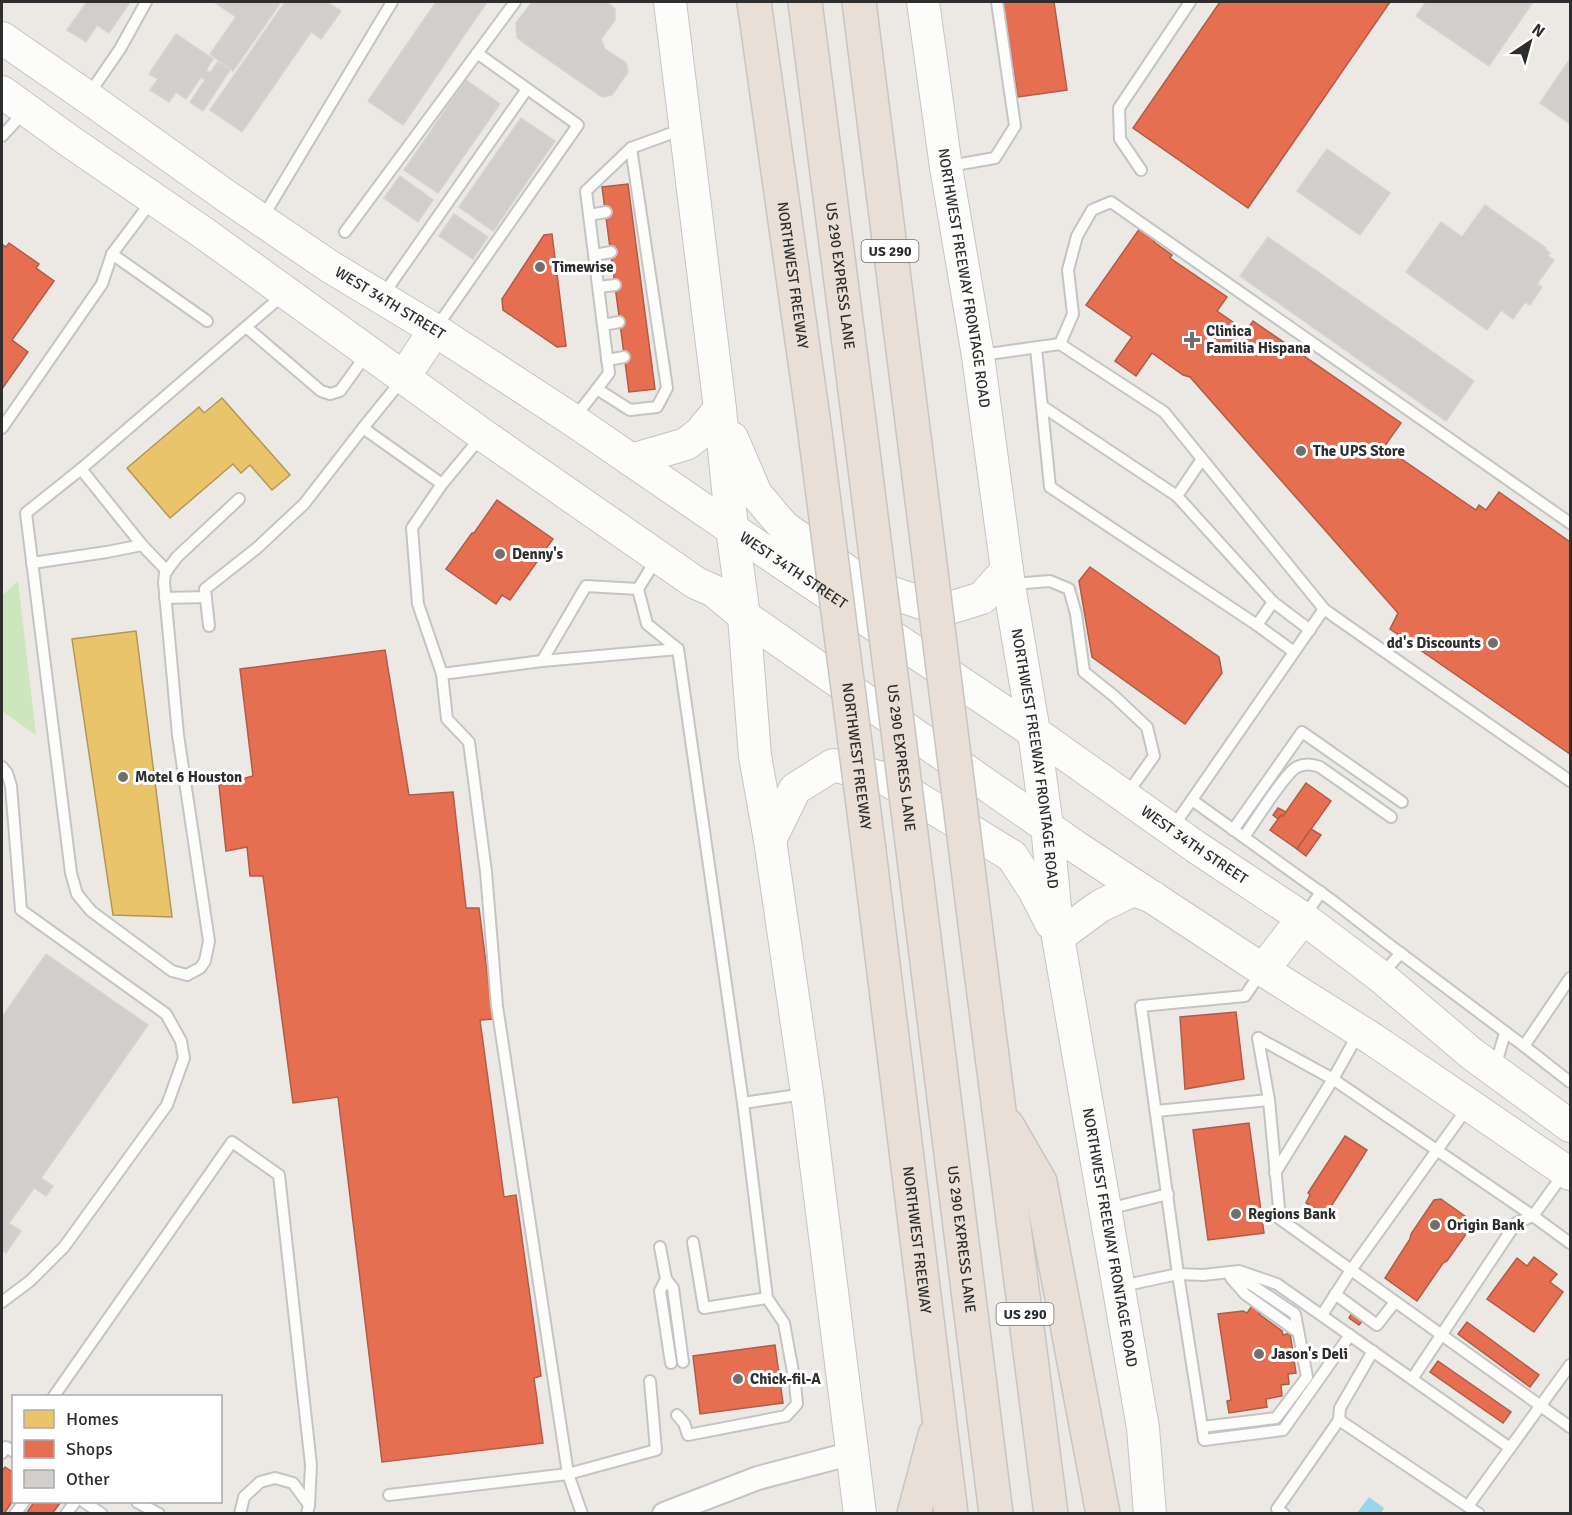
<svg xmlns="http://www.w3.org/2000/svg" width="1572" height="1515" font-family="Signika,sans-serif">
  <style>
    .green { fill: #cee6be }
    .water { fill: #99d6ec }
    .homes { fill: #e9c46a; stroke: #b19758; stroke-width: 1.5 }
    .shops { fill: #e76f51; stroke: #b05c46; stroke-width: 1.5 }
    .building { fill: #d1cecb; stroke: #d7d4d0; stroke-width: 1.5 }
    .lines { fill: none; stroke-linecap: round; stroke-linejoin: round }
    .lane-casing { stroke: #c5c4c5; stroke-width: 14 }
    .street-casing { stroke: #c5c4c5; stroke-width: 26 }
    .secondary-casing { stroke: #c5c4c5; stroke-width: 34 }
    .highway-casing { stroke: #c6c5c4; stroke-width: 36 }
    .lane { stroke: #fcfcfb; stroke-width: 10 }
    .street { stroke: #fcfcfb; stroke-width: 22 }
    .secondary { stroke: #fcfcfb; stroke-width: 32 }
    .highway { stroke: #eadfd6; stroke-width: 33 }
    .highway-bridge-casing { stroke: #c6c5c4; stroke-width: 36; stroke-linecap: butt }
    .highway-bridge { stroke: #eadfd6; stroke-width: 33 }
    .poi-dot { fill: #706f6e; stroke: #fff; stroke-width: 2 }
    .labels { text-anchor: middle; stroke-width: 6; stroke-linejoin: round; paint-order: stroke }
    .shield { fill: #fff; stroke: #6d6d6d; stroke-width: 1.5 }
    .shield-label { font-size: 14px; font-weight: bold; fill: #2e2e2e }
    .poi-label { font-size: 15px; font-weight: bold; fill: #2e2e2e; stroke: #fff; text-anchor: start }
    .street-label { font-size: 15px; fill: #2e2e2e; stroke: #fff }
  </style>
  <rect width="100%" height="100%" fill="#ece8e4"/>
  <path class="green" d="M18 581 36 735 2 711V596Z"/>
  <path class="water" d="M1369 1497 1384 1508 1381 1513H1357Z"/>
  <g class="homes">
    <path d="M222 398 290 475 272 490 250 465 241 473 233 464 170 518 127 468 199 407 204 413Z"/>
    <path d="M136 631 172 917 113 915 72 639Z"/>
  </g>
  <g class="shops">
    <path d="M1003 2H1054L1067 90 1018 97Z"/>
    <path d="M1220 2H1390L1248 208 1133 128Z"/>
    <path d="M628 184 655 389 629 392 602 187Z"/>
    <path d="M1140 228 1156 239 1154 242 1172 255 1170 258 1227 297 1217 311 1246 331 1253 321 1401 423 1384 447 1476 510 1479 505 1486 510 1499 492 1570 542V754L1390 629 1398 613 1190 377 1183 375 1152 353 1136 376 1115 361 1132 337 1086 305Z"/>
    <path d="M552 234 566 346 557 347 503 310 502 299 544 235Z"/>
    <path d="M9 243 39 264 36 268 54 281 12 340 28 352 2 389V244L6 247Z"/>
    <path d="M497 500 553 539 510 600 502 595 496 604 446 569 472 533H474Z"/>
    <path d="M1090 567 1219 657 1222 673 1185 724 1092 657 1079 581Z"/>
    <path d="M385 650 409 795 453 792 466 908H479L493 1019 480 1020 504 1197 516 1195 541 1376 534 1378 543 1443 382 1462 338 1097 293 1103 263 876H250L247 847 226 851 219 785 253 776 240 669Z"/>
    <path d="M1306 783 1331 801 1297 849 1270 830 1281 815 1283 816Z"/>
    <path d="M1278 808 1286 812 1283 816 1281 815 1278 819 1273 815Z"/>
    <path d="M1311 829 1321 835 1306 856 1297 849Z"/>
    <path d="M1236 1012 1244 1079 1185 1089 1180 1017Z"/>
    <path d="M1249 1123 1264 1233 1208 1240 1193 1130Z"/>
    <path d="M1345 1136 1367 1150 1330 1208 1328 1206 1323 1214 1306 1203 1310 1195 1308 1193Z"/>
    <path d="M1441 1199 1469 1219 1471 1227 1447 1261 1443 1263 1417 1301 1385 1278 1410 1239 1411 1234 1434 1200Z"/>
    <path d="M1534 1257 1557 1274 1550 1282 1563 1292 1534 1332 1487 1299 1517 1258 1527 1266Z"/>
    <path d="M1252 1306 1261 1312 1259 1314 1282 1331 1283 1335 1290 1333 1296 1373 1288 1374 1289 1384 1281 1385 1282 1396 1266 1399 1267 1407 1229 1413 1227 1401 1231 1400 1218 1314 1243 1311 1247 1313Z"/>
    <path d="M1353 1311 1364 1319 1359 1325 1349 1318Z"/>
    <path d="M1467 1322 1539 1375 1530 1387 1458 1334Z"/>
    <path d="M775 1345 783 1403 700 1414 693 1356Z"/>
    <path d="M1438 1361 1511 1412 1503 1423 1430 1372Z"/>
    <path d="M5 1467 14 1473V1499L4 1514H2V1471Z"/>
    <path d="M34 1502H58L60 1503 52 1514H26Z"/>
  </g>
  <g class="building">
    <path d="M87 2H130L109 33 97 25 86 42 67 30Z"/>
    <path d="M214 2H281L233 71 210 54 236 17Z"/>
    <path d="M285 2H327L341 11 321 39 311 32 242 132 210 110Z"/>
    <path d="M436 2H487L403 125 368 101Z"/>
    <path d="M532 2H607L615 9V20L601 39 605 49 626 63 628 72 612 95 602 97 517 38 516 23Z"/>
    <path d="M1426 2H1533L1489 66 1416 16Z"/>
    <path d="M176 34 213 59 206 70 210 73 218 62 230 70 203 111 190 102 205 80 201 77 186 99 176 92 169 102 150 90 158 79 149 74Z"/>
    <path d="M1570 59V124L1540 103Z"/>
    <path d="M466 80 500 104 438 193 404 170Z"/>
    <path d="M521 118 555 141 493 231 459 207Z"/>
    <path d="M1327 149 1390 193 1360 235 1297 191Z"/>
    <path d="M400 176 433 200 418 222 384 198Z"/>
    <path d="M1485 205 1546 248 1545 249 1550 253 1548 256 1554 260 1537 284 1542 287 1530 305 1525 302 1513 319 1501 310 1487 330 1406 272 1441 222 1462 237Z"/>
    <path d="M454 214 488 237 473 259 439 236Z"/>
    <path d="M1268 237 1474 381 1446 421 1240 276Z"/>
    <path d="M46 954 148 1025 41 1178 53 1186 46 1196 34 1188 9 1223 21 1231 6 1253 2 1250V1017Z"/>
  </g>
  <g class="lines">
    <defs>
      <g id="lane">
        <path d="M89 94 120 49 146 2"/>
        <path d="M2 136 24 112"/>
        <path d="M949 166 995 158 1015 126 997 2"/>
        <path d="M1141 170 1120 139 1119 108 1190 2"/>
        <path d="M589 215 606 212"/>
        <path d="M263 217 392 2"/>
        <path d="M345 232 515 2"/>
        <path d="M112 254 207 321"/>
        <path d="M594 255 611 252"/>
        <path d="M599 287 615 285"/>
        <path d="M383 295 527 89"/>
        <path d="M603 325 619 322"/>
        <path d="M246 327 321 391 330 394 340 391 366 355"/>
        <path d="M436 328 578 125 477 53"/>
        <path d="M1060 344 1073 314 1068 270 1077 236 1092 210 1111 202 1570 523"/>
        <path d="M1036 348 1050 487 1257 625 1294 652"/>
        <path d="M981 355 1060 344 1164 412 1324 609 1335 617 1570 781"/>
        <path d="M607 360 624 357"/>
        <path d="M401 381 363 428 442 484 481 437"/>
        <path d="M597 389 609 373 586 191 631 148 683 129"/>
        <path d="M1042 406 1177 496"/>
        <path d="M575 417 597 389 630 410 657 407 667 388 631 148"/>
        <path d="M2 428 102 284 112 254 151 202"/>
        <path d="M1202 459 1177 496 1273 602 1257 625"/>
        <path d="M81 469 142 545 167 571"/>
        <path d="M442 484 412 528 418 604 442 674 447 719 469 742 486 872 497 1006 568 1474 582 1514"/>
        <path d="M239 499 177 557 165 573 164 582 178 735 209 941 205 961 200 968 187 975 172 971 91 911 77 894 71 873 26 513 81 469 283 295"/>
        <path d="M657 558 638 589 647 624 678 649 743 1103 804 1094"/>
        <path d="M32 563 107 552 142 545"/>
        <path d="M1012 584 1050 581 1069 589 1076 614 1084 672 1114 696 1147 727 1154 756 1127 794"/>
        <path d="M638 589 586 586 542 661 678 649"/>
        <path d="M165 598 206 597"/>
        <path d="M1273 602 1310 630"/>
        <path d="M209 626 205 589 257 548 304 504 363 428"/>
        <path d="M442 674 542 661"/>
        <path d="M2 767 7 773 11 786 21 910 166 1014 181 1041 184 1058 167 1105 64 1247 30 1281 2 1302"/>
        <path d="M1192 800 1334 902 1387 943 1524 1046 1570 978"/>
        <path d="M1173 827 1324 609"/>
        <path d="M1233 830 1302 732 1402 802"/>
        <path d="M1244 837C1254 823 1285 773 1297 767 1305 763 1312 764 1320 767L1391 817"/>
        <path d="M1304 917 1321 892"/>
        <path d="M1261 972 1245 996 1141 1006 1178 1274 1204 1440 1283 1430 1350 1335"/>
        <path d="M1381 975 1401 953"/>
        <path d="M1258 1038 1269 1100 1280 1219 1570 1427"/>
        <path d="M1258 1038 1333 1079 1533 1216 1570 1243"/>
        <path d="M1524 1046 1570 1082"/>
        <path d="M1495 1067 1505 1033"/>
        <path d="M1156 1111 1269 1100"/>
        <path d="M1275 1173 1333 1079 1358 1034"/>
        <path d="M1108 1209 1168 1194"/>
        <path d="M693 1242 704 1308 767 1298"/>
        <path d="M660 1247 666 1279 660 1291 671 1363"/>
        <path d="M1231 1278 1245 1294 1298 1332"/>
        <path d="M666 1279 673 1288 683 1362"/>
        <path d="M1122 1286 1178 1274 1203 1275 1239 1271 1277 1284 1510 1448"/>
        <path d="M1335 1294 1377 1325 1395 1302"/>
        <path d="M1322 1315 1351 1270 1468 1107"/>
        <path d="M1412 1379 1516 1223 1533 1216 1564 1173"/>
        <path d="M54 1396 232 1142 279 1175 311 1465 309 1505 307 1514"/>
        <path d="M677 1415 684 1423 688 1435 786 1416 797 1404 795 1383 784 1323 767 1298 743 1103"/>
        <path d="M1339 1420 1479 1514"/>
        <path d="M1202 1427 1276 1418 1307 1377 1295 1314 1252 1285 1230 1274"/>
        <path d="M2 1453 6 1447 14 1452"/>
        <path d="M389 1495 568 1474 656 1450 650 1381"/>
        <path d="M84 1502 102 1514"/>
        <path d="M137 1502 159 1514"/>
        <path d="M1468 1506 1570 1365"/>
        <path d="M15 1514 24 1502"/>
        <path d="M66 1514 75 1502"/>
        <path d="M240 1514 244 1497 260 1482 275 1478 293 1483 309 1505"/>
        <path d="M1284 1514 1277 1509 1339 1420 1340 1408 1373 1351"/>
      </g>
      <path id="street" d="M664 1514 758 1478 853 1453"/>
      <g id="secondary">
        <path d="M670 2 720 409 732 529 744 616 755 756 770 840 807 1093 860 1514"/>
        <path id="s1" d="M923 2 946 167 978 356 1009 585 1034 732 1047 826 1058 937 1143 1428 1150 1514"/>
        <path id="s2" d="M2 38 93 101 229 198 329 266 435 330 573 420 732 529 1034 732 1196 847 1303 918 1380 976 1472 1054 1570 1126"/>
        <path d="M2 92 68 140 205 234 483 435 696 583 714 591 744 616 1076 847 1263 970 1374 1040 1570 1174"/>
        <path d="M403 378 435 330"/>
        <path d="M732 438 756 494 784 527 865 584 943 610 982 598 1007 570"/>
        <path d="M631 460 686 444 699 434 720 409"/>
        <path d="M770 840 795 789 833 765 886 779 1012 856 1034 890 1051 923"/>
        <path d="M1058 937 1100 906 1133 890 1153 897"/>
        <path d="M1263 970 1303 918"/>
      </g>
      <g id="highway">
        <path id="s3" d="M754 2 814 425"/>
        <path id="s4" d="M805 2 864 460"/>
        <path d="M859 2 922 500"/>
        <path id="s5" d="M869 851 951 1514"/>
        <path id="s6" d="M917 882 996 1514"/>
        <path d="M975 924 1051 1514"/>
        <path d="M1007 1125 1040 1182 1103 1514"/>
        <path d="M914 1514 935 1435"/>
      </g>
    </defs>
    <use href="#lane" class="lane-casing"/>
    <use href="#street" class="street-casing"/>
    <use href="#secondary" class="secondary-casing"/>
    <use href="#highway" class="highway-casing"/>
    <use href="#lane" class="lane"/>
    <use href="#street" class="street"/>
    <use href="#secondary" class="secondary"/>
    <use href="#highway" class="highway"/>
    <defs>
      <g id="highway-bridge">
        <path id="s7" d="M814 425 869 851"/>
        <path id="s8" d="M864 460 917 882"/>
        <path d="M922 500 975 924"/>
      </g>
    </defs>
    <use href="#highway-bridge" class="highway-bridge-casing"/>
    <use href="#highway-bridge" class="highway-bridge"/>
  </g>
  <g class="poi-dot">
    <circle cx="540" cy="267" r="6"/>
    <path d="M1189 331h6v6h6v6h-6v6h-6v-6h-6v-6h6z"/>
    <circle cx="1301" cy="451" r="6"/>
    <circle cx="500" cy="554" r="6"/>
    <circle cx="1493" cy="643" r="6"/>
    <circle cx="123" cy="777" r="6"/>
    <circle cx="1236" cy="1214" r="6"/>
    <circle cx="1435" cy="1225" r="6"/>
    <circle cx="1259" cy="1354" r="6"/>
    <circle cx="738" cy="1379" r="6"/>
  </g>
  <g class="labels">
    <g class="shield">
      <rect x="861.5" y="240" width="57" height="22" rx="4.5"/>
      <rect x="996.5" y="1303" width="57" height="22" rx="4.5"/>
    </g>
    <g class="shield-label">
      <text x="890" y="256">US 290</text>
      <text x="1025" y="1319">US 290</text>
    </g>
    <g class="poi-label">
      <text x="552" y="272">Timewise</text>
      <text x="1206" y="336">Clinica<tspan x="1206" dy="17">Familia Hispana</tspan></text>
      <text x="1313" y="456">The UPS Store</text>
      <text x="512" y="559">Denny's</text>
      <text x="1481" y="648" text-anchor="end">dd's Discounts</text>
      <text x="135" y="782">Motel 6 Houston</text>
      <text x="1248" y="1219">Regions Bank</text>
      <text x="1447" y="1230">Origin Bank</text>
      <text x="1271" y="1359">Jason's Deli</text>
      <text x="750" y="1384">Chick-fil-A</text>
    </g>
    <g class="street-label">
      <text dy="5" stroke="none"><textPath href="#s3" startOffset="276">NORTHWEST FREEWAY</textPath></text>
      <text dy="5" stroke="none"><textPath href="#s4" startOffset="276">US 290 EXPRESS LANE</textPath></text>
      <text dy="5" stroke="none"><textPath href="#s1" startOffset="279">NORTHWEST FREEWAY FRONTAGE ROAD</textPath></text>
      <text dy="5" stroke="none"><textPath href="#s2" startOffset="470">WEST 34TH STREET</textPath></text>
      <text dy="5" stroke="none"><textPath href="#s2" startOffset="954">WEST 34TH STREET</textPath></text>
      <text dy="5" stroke="none"><textPath href="#s7" startOffset="334">NORTHWEST FREEWAY</textPath></text>
      <text dy="5" stroke="none"><textPath href="#s8" startOffset="300">US 290 EXPRESS LANE</textPath></text>
      <text dy="5" stroke="none"><textPath href="#s1" startOffset="765">NORTHWEST FREEWAY FRONTAGE ROAD</textPath></text>
      <text dy="5" stroke="none"><textPath href="#s2" startOffset="1440">WEST 34TH STREET</textPath></text>
      <text dy="5" stroke="none"><textPath href="#s1" startOffset="1250">NORTHWEST FREEWAY FRONTAGE ROAD</textPath></text>
      <text dy="5" stroke="none"><textPath href="#s5" startOffset="392">NORTHWEST FREEWAY</textPath></text>
      <text dy="5" stroke="none"><textPath href="#s6" startOffset="360">US 290 EXPRESS LANE</textPath></text>
    </g>
  </g>
  <rect width="1572" height="1515" fill="none" stroke="#2e2e2e" stroke-width="6"/>
  <rect x="12" y="1395" width="210" height="108" fill="#ffffff" stroke="#ababab" stroke-width="1.5"/>
  <rect x="24" y="1410" width="30" height="18" fill="#e9c46a" stroke="#ababab" stroke-width="1.5"/>
  <text x="66" y="1425" font-size="18" fill="#2e2e2e">Homes</text>
  <rect x="24" y="1440" width="30" height="18" fill="#e76f51" stroke="#ababab" stroke-width="1.5"/>
  <text x="66" y="1455" font-size="18" fill="#2e2e2e">Shops</text>
  <rect x="24" y="1470" width="30" height="18" fill="#d1cecb" stroke="#ababab" stroke-width="1.5"/>
  <text x="66" y="1485" font-size="18" fill="#2e2e2e">Other</text>
  <g transform="translate(1530 42) rotate(36)" stroke="#ffffff" stroke-width="4.5" paint-order="stroke">
  <path d="M0-4.5L10 22L0 15L-10 22Z" fill="#2e2e2e"/>
  <text y="-9" font-size="16" font-weight="bold" text-anchor="middle" fill="#2e2e2e">N</text>
  </g>
</svg>
